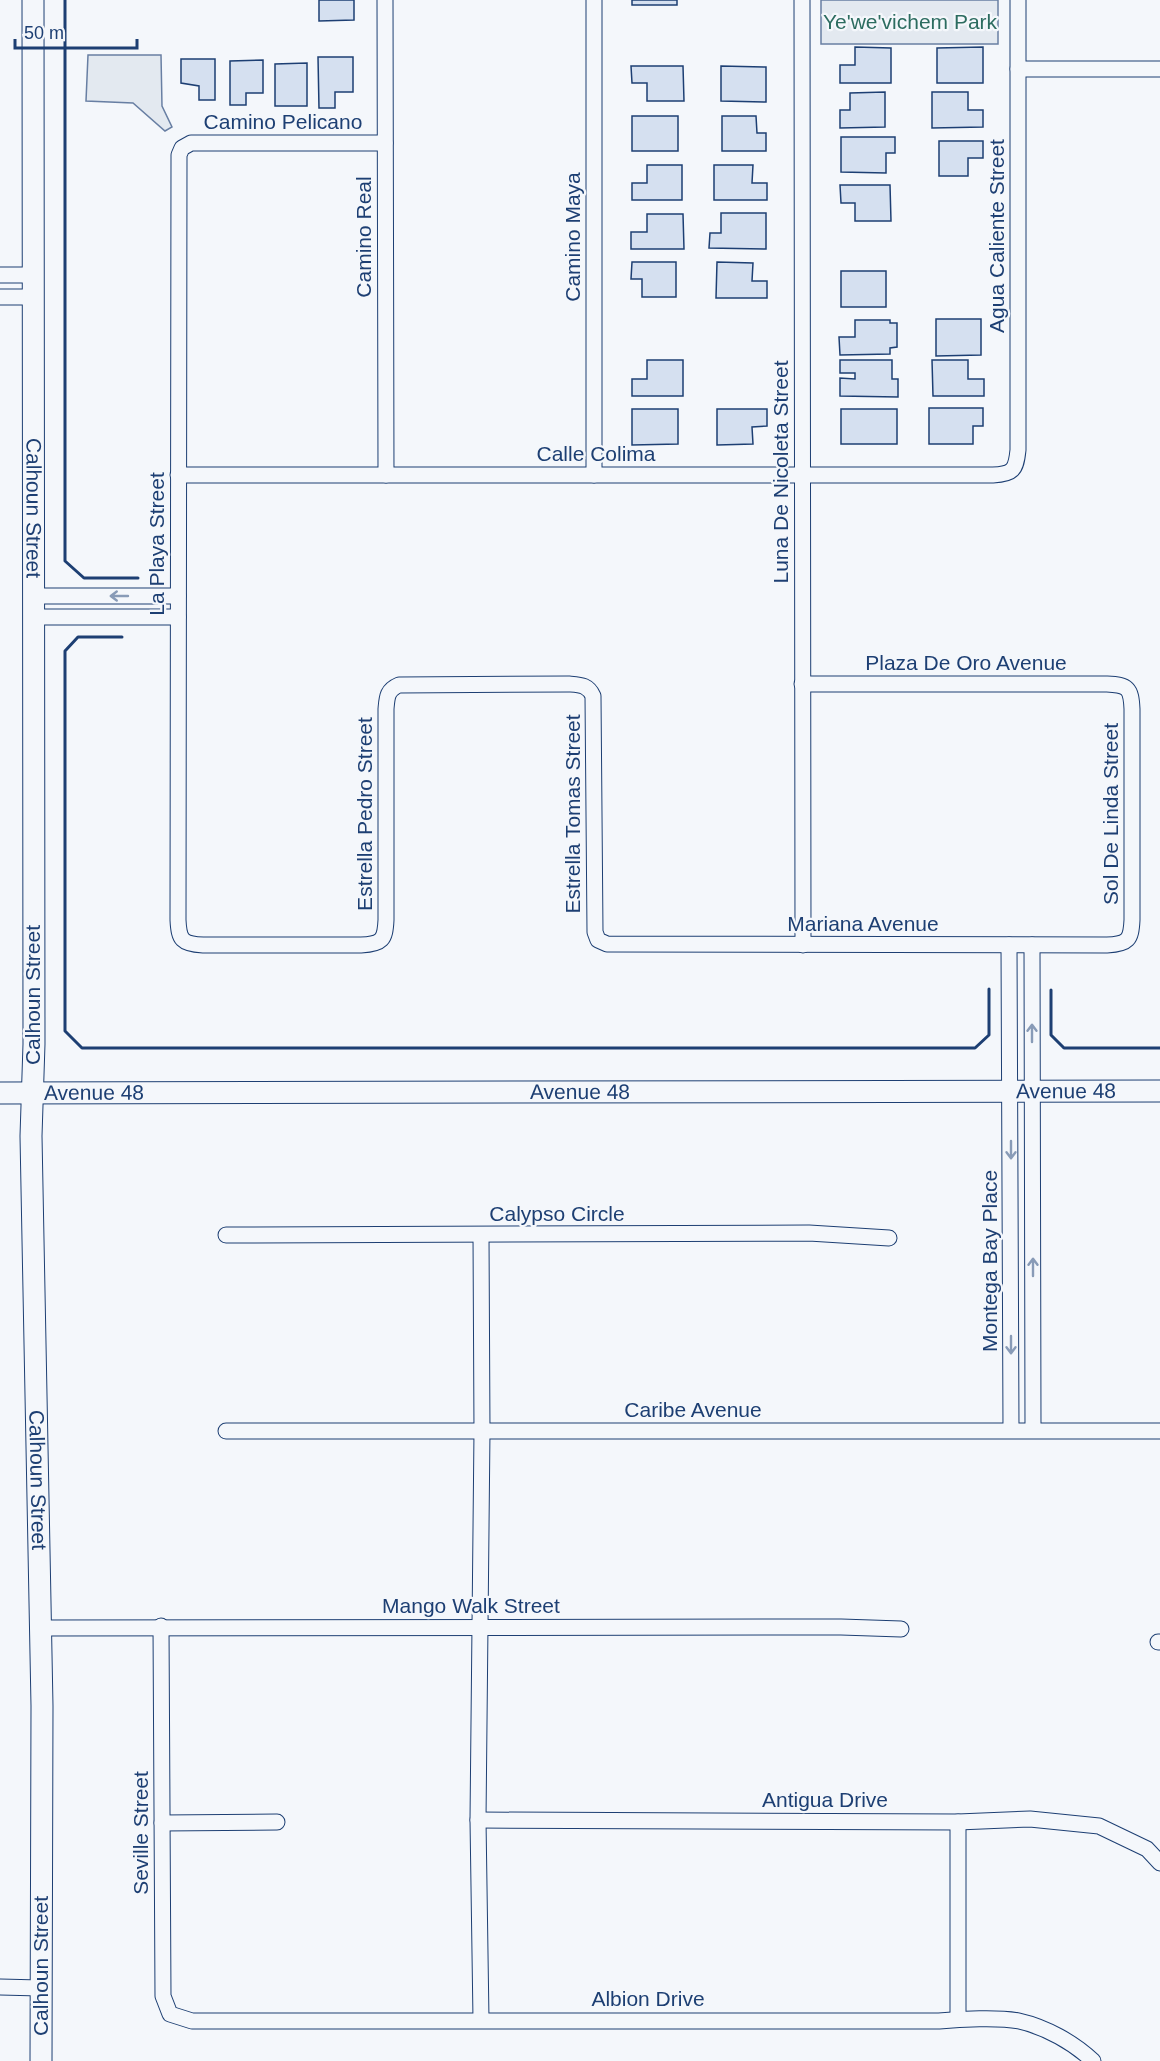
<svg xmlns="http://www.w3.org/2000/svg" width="1160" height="2061" font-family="Helvetica,sans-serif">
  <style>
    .green { fill: #e3e9f0; stroke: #687fa3; stroke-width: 1.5 }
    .building { fill: #d5e0f0; stroke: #1d3f73; stroke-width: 1.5 }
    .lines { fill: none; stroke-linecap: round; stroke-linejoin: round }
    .street-casing { stroke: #1d3f73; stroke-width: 17 }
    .secondary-casing { stroke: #1d3f73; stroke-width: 23 }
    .street { stroke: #f4f7fb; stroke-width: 15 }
    .secondary { stroke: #f4f7fb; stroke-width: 21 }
    .wall { stroke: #1d3f73; stroke-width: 3 }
    .oneway { stroke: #889bb7 }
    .labels { text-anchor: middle; stroke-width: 4.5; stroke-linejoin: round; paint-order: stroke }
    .park-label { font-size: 21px; fill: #2c6c60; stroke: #f4f7fb }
    .street-label { font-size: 21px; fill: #1d3f73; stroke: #f4f7fb }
  </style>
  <rect width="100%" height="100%" fill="#f4f7fb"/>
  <g class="green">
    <rect x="821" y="0" width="177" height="44"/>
    <path d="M88 55H161L162 106 172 127 165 131 133 103 86 101Z"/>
  </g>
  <g class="building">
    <path d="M319 0H354V20L319 21Z"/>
    <rect x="632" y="0" width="45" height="5"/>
    <path d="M855 47 891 48V83H840V65H855Z"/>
    <path d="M983 47V83H937V48Z"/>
    <path d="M318 57H353V92H335V108H319Z"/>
    <path d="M181 59H215V100H199V86L181 83Z"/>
    <path d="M263 60V93H246V105H230V61Z"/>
    <path d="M307 63V106H275V64Z"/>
    <path d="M631 66H683L684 101H647V83H632Z"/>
    <path d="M721 66 766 67V102L721 101Z"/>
    <path d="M885 92V127L840 128V110H850V93Z"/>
    <path d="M932 92H968V110H983V127L932 128Z"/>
    <rect x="632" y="116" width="46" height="35"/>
    <path d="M722 116H756L757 133H766V151H722Z"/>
    <path d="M841 137H895V153H886V173L841 172Z"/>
    <path d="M939 141H983V158H968V176H939Z"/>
    <path d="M647 165H682V200H632V183H647Z"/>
    <path d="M714 165H753L752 183H767V200H714Z"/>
    <path d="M840 185H890L891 221H855V203H841Z"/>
    <path d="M721 213H766V249L709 248 710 233H721Z"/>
    <path d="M647 214H683L684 249H631V232H647Z"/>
    <path d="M632 262H676V297H642V279H631Z"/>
    <path d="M717 262 753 263 752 281H767V298H716Z"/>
    <rect x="841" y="271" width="45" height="36"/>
    <path d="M936 319H981V355L936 356Z"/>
    <path d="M855 320H890V323H897V347L890 348V354L840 355 839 337H855Z"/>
    <path d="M647 360H683V396H632V379H647Z"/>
    <path d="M840 360H892V379H898V397L840 396V378L855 379V373H840Z"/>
    <path d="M932 360H968V379H984V396H933Z"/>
    <path d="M929 408H983V426H973V444H929Z"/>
    <path d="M632 409H678V444L632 445Z"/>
    <path d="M717 409H767V426L752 427 753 444 717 445Z"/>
    <rect x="841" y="409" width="56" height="35"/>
  </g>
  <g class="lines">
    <defs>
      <g id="street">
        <path d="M385 0 386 475"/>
        <path d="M594 0V475"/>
        <path d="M802 0 803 945"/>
        <path d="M1018 69H1160"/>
        <path d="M385 143H191L182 148 179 155 178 920C179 940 182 944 203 945H361C382 944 385 940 386 920V709C387 697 387 690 399 685L569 684C581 685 588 685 593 696L595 932 598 940 607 944 1107 945C1128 944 1131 940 1132 920V709C1131 688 1128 685 1107 684H802"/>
        <path d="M0 275H33"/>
        <path d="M0 297H33"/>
        <path d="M178 475H993C1013 474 1016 470 1018 450V0"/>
        <path d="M33 596H178"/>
        <path d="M33 617H178"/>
        <path d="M1009 945 1011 1430"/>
        <path d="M1032 945 1033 1430"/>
        <path d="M226 1235 809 1233 889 1238"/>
        <path d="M226 1431H1160"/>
        <path d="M161 1626 163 1996 170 2014 192 2021H939C960 2019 999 2017 1019 2021 1046 2027 1074 2043 1093 2061"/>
        <path d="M40 1628 841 1627 901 1629"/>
        <path d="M1158 1642H1160"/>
        <path d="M478 1820 958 1822 1030 1819 1099 1826 1147 1849 1160 1863"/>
        <path d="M162 1823 277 1822"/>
        <path d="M0 1987 40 1988"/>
        <path d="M958 2019V1822"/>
        <path d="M481 2020 478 1820 482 1431 481 1235"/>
      </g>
      <g id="secondary">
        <path id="s1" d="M33 0 34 1044 31 1136 42 1706 41 2061"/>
        <path id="s2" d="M0 1093 1160 1091"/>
      </g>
    </defs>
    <use href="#street" class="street-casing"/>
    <use href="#secondary" class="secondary-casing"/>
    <use href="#street" class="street"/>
    <use href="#secondary" class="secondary"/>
    <g class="wall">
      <path d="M65 0V561L84 578H138"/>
      <path d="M122 637H78L65 651V1031L82 1048H975L989 1035V989"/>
      <path d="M1051 990V1035L1064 1048H1160"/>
    </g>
  </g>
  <defs><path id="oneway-shaft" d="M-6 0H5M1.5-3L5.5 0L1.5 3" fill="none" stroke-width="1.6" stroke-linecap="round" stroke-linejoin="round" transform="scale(1.5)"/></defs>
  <g class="oneway">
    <use href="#oneway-shaft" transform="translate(119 596) rotate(180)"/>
    <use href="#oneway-shaft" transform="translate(1032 1033) rotate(-90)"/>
    <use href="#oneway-shaft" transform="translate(1011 1150) rotate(90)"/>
    <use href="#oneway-shaft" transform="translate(1033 1267) rotate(-90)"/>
    <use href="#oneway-shaft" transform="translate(1011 1345) rotate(90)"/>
  </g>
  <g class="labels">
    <g class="park-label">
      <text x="910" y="29">Ye'we'vichem Park</text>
    </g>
    <g class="street-label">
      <text x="283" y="129">Camino Pelicano</text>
      <text transform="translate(997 236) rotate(-90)" y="7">Agua Caliente Street</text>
      <text transform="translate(364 237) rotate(-90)" y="7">Camino Real</text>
      <text transform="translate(573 237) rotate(-90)" y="7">Camino Maya</text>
      <text x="596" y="461">Calle Colima</text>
      <text transform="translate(781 472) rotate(-90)" y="7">Luna De Nicoleta Street</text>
      <text dy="7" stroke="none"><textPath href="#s1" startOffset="508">Calhoun Street</textPath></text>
      <text transform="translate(157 544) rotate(-90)" y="7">La Playa Street</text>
      <text x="966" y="670">Plaza De Oro Avenue</text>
      <text transform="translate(365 814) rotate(-90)" y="7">Estrella Pedro Street</text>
      <text transform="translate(573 814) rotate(-90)" y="7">Estrella Tomas Street</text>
      <text transform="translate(1111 814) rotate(-90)" y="7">Sol De Linda Street</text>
      <text x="863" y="931">Mariana Avenue</text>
      <text transform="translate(33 995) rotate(-90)" y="7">Calhoun Street</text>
      <text dy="7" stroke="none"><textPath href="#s2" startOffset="1066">Avenue 48</textPath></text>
      <text dy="7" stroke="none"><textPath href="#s2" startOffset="94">Avenue 48</textPath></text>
      <text dy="7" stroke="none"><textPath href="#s2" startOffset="580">Avenue 48</textPath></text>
      <text x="557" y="1221">Calypso Circle</text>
      <text transform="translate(990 1261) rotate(-90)" y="7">Montega Bay Place</text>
      <text x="693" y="1417">Caribe Avenue</text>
      <text dy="7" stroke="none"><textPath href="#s1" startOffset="1480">Calhoun Street</textPath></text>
      <text x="471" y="1613">Mango Walk Street</text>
      <text x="825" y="1807">Antigua Drive</text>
      <text transform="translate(141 1833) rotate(-90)" y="7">Seville Street</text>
      <text transform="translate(41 1966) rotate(-90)" y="7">Calhoun Street</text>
      <text x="648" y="2006">Albion Drive</text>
    </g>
  </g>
  <path d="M15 39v9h122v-9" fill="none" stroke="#1d3f73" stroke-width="3"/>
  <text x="24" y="39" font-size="18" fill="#1d3f73" stroke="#f4f7fb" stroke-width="4.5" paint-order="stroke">50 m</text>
</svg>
